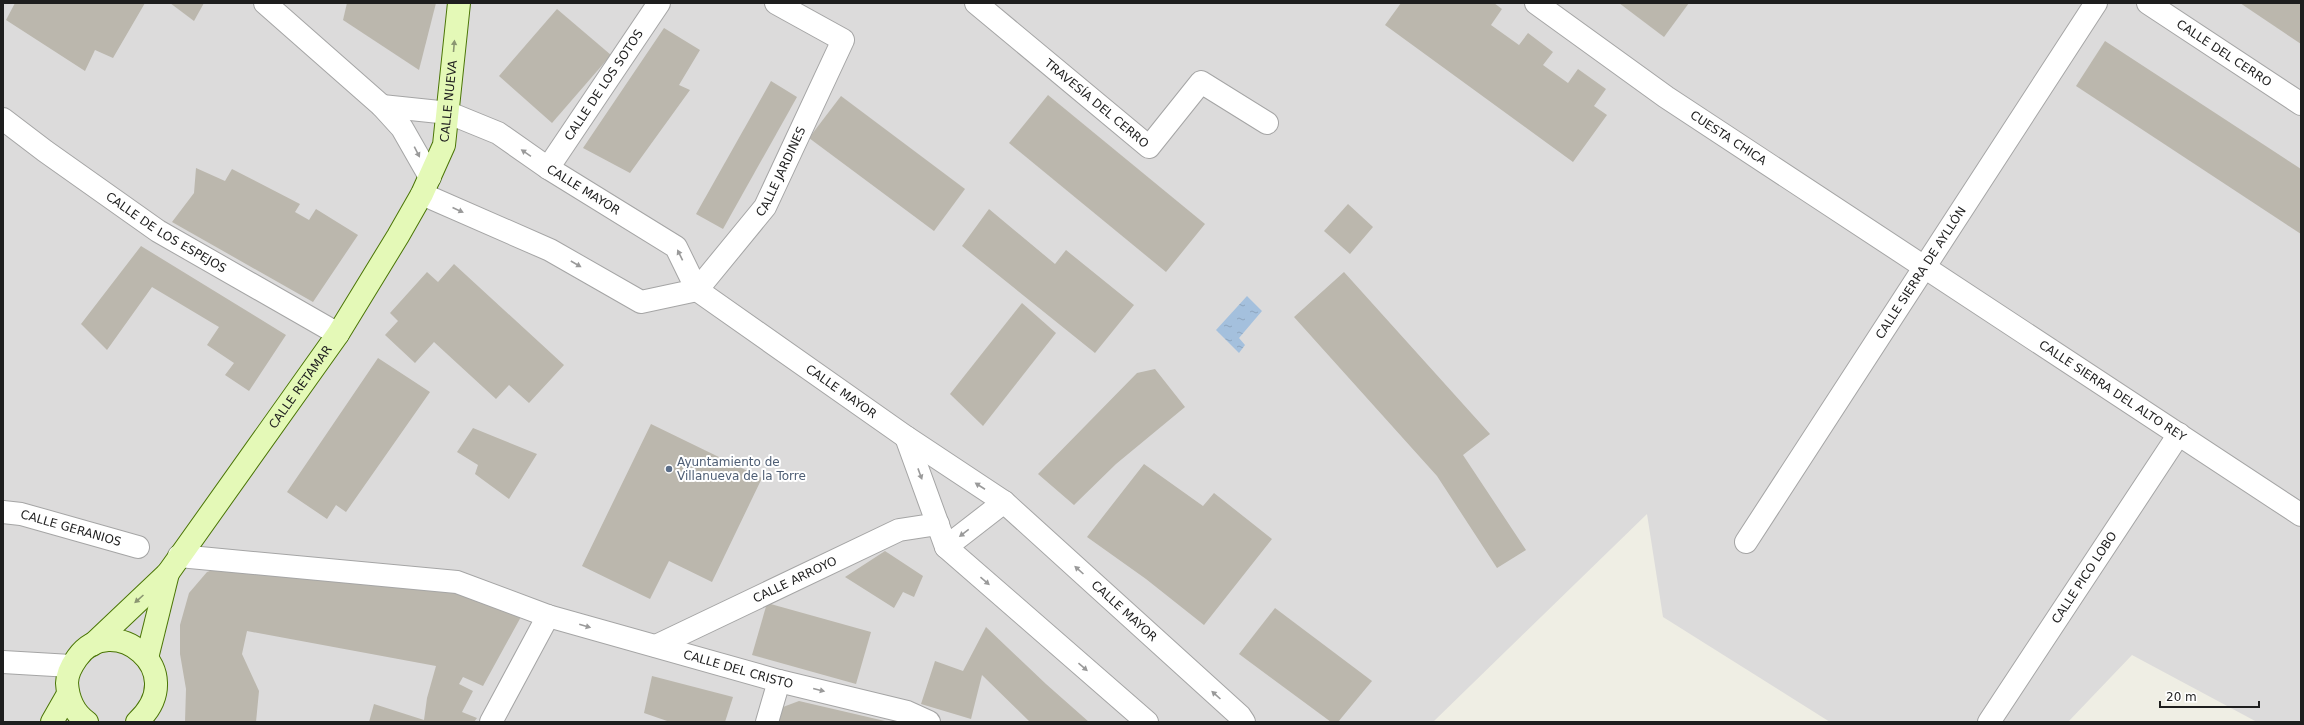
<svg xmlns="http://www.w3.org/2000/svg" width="2304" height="725" font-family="'DejaVu Sans',sans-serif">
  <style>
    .residential { fill: #dcdbdb }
    .water { fill: url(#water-ripples) }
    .building { fill: #bbb7ad }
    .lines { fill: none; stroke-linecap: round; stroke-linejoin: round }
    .street-casing { stroke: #a5a5a5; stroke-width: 24 }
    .secondary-casing { stroke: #4a7505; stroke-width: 24 }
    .street { stroke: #fff; stroke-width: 22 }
    .secondary { stroke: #e4f9b7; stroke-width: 22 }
    .oneway { fill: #8b9672 }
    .oneway2 { fill: #9a9a9a }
    .service-dot { fill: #5c6f8a; stroke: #fff; stroke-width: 1.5 }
    .labels { text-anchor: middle; stroke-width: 4; stroke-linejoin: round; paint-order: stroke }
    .street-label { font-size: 12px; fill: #1e1e1e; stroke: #fff }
    .service-label { font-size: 12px; fill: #4e5e75; stroke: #fff; text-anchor: start }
  </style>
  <defs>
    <pattern id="water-ripples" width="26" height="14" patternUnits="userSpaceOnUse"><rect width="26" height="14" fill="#a4c0dd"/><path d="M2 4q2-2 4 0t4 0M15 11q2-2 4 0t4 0" fill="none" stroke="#8da5bd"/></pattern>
  </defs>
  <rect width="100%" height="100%" fill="#efeee4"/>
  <path class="residential" d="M3 3H2301V722H2257L2132 655 2068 722H1830L1663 617 1647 514 1433 722H3Z"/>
  <path class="water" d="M1247 296 1262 311 1239 338 1245 345 1239 353 1216 330Z"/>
  <g class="building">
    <path d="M15 3H145L113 58 95 50 85 71 6 20Z"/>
    <path d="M170 3H204L194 21Z"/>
    <path d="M347 3H436L419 70 343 20Z"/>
    <path d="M1401 3H1494L1502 9 1491 25 1519 45 1528 33 1553 52 1543 65 1568 83 1578 69 1606 89 1594 106 1607 115 1573 162 1385 25Z"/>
    <path d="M1619 3H1689L1664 37Z"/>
    <path d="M2240 3H2301V44Z"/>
    <path d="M557 9 611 55 552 123 499 76Z"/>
    <path d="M664 28 700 50 679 85 690 90 630 173 583 148Z"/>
    <path d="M2105 41 2301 169V234L2076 86Z"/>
    <path d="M771 81 797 97 723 229 696 214Z"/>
    <path d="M1048 95 1205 224 1166 272 1009 143Z"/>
    <path d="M841 96 965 189 934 231 809 138Z"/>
    <path d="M196 168 225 181 232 169 300 204 295 212 309 220 316 209 358 235 313 302 172 222 194 193Z"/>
    <path d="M1348 204 1373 227 1350 254 1324 231Z"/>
    <path d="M989 209 1055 264 1066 250 1134 305 1095 353 962 246Z"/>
    <path d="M141 246 286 335 249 391 225 375 234 363 207 345 219 327 152 287 107 350 81 324Z"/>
    <path d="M454 264 564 365 529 403 509 385 496 399 434 342 415 363 385 335 398 321 390 313 427 272 438 282Z"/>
    <path d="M1344 272 1490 434 1463 455 1526 550 1497 568 1437 476 1294 317Z"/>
    <path d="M1022 303 1056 333 983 426 950 394Z"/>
    <path d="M378 358 430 392 346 512 336 505 327 519 287 492Z"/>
    <path d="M1155 369 1185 407 1116 464 1074 505 1038 474 1137 373Z"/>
    <path d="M651 424 762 478 712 582 669 561 650 599 582 566Z"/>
    <path d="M473 428 537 454 509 499 475 474 478 465 457 452Z"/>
    <path d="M1144 464 1203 506 1214 493 1272 539 1204 625 1146 579 1087 537Z"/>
    <path d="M885 551 923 576 914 597 903 592 894 608 845 577Z"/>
    <path d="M223 566 451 590 522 615 483 686 463 677 459 684 473 691 462 712 477 718 474 722H369L374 704 424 720 427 698 436 666 247 631 242 654 259 691 256 722H185L186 689 180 654V625L189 593 207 572Z"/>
    <path d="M767 603 871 632 856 684 752 655Z"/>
    <path d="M1275 608 1372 681 1338 722H1331L1239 654Z"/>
    <path d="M986 627 1046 684 1089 722H1030L982 675 971 719 921 704 935 661 963 671Z"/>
    <path d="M652 676 733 697 725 722H670L644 713Z"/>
    <path d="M799 701 885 721V722H779L783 707Z"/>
  </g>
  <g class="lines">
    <defs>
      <g id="street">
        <path d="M265 3 382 106 402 128 430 177"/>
        <path id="s1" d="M976 3 1149 147 1201 82 1267 123"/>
        <path id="s2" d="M1536 3 1666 97 2301 515"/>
        <path id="s3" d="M2148 3 2301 104"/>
        <path id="s4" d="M382 106 449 113 498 133 548 168 676 247 697 290 906 437 1004 502 1240 716 1244 722"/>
        <path id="s5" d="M3 119 45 151 158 231 338 334"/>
        <path id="s6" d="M548 168 659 3"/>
        <path d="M422 194 550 250 641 302 697 290"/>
        <path id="s7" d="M697 290 765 207 843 40 776 3"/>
        <path d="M906 437 946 547 1147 722"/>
        <path id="s8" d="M3 512 21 514 138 547"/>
        <path id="s9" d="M1746 542 2096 3"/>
        <path d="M946 547 1004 502"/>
        <path id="s10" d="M179 556 457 582 548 616 779 681 907 712 929 722"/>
        <path id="s11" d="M656 646 899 530 938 524"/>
        <path d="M3 662 71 666"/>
        <path d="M491 722 548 616"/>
        <path d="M767 722 779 681"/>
        <path id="s12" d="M1989 722 2179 434"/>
      </g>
      <g id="secondary">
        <path id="s13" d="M92 645 168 573 338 334 398 236 422 194 444 145 459 3"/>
        <path d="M147 658 168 573"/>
        <path d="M52 722 68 694"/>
        <path d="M87 722C74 713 68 699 67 683 67 673 72 665 77 658 111 609 193 670 137 722"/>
      </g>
    </defs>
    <use href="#street" class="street-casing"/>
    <use href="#secondary" class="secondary-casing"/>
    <use href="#street" class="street"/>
    <use href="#secondary" class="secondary"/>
  </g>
  <defs><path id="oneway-solid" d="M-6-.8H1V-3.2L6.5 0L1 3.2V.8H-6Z"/></defs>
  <g class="oneway">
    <use href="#oneway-solid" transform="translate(454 46) rotate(-85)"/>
    <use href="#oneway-solid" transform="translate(139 599) rotate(138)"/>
  </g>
  <g class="oneway2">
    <use href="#oneway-solid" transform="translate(417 152) rotate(63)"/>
    <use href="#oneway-solid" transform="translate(526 153) rotate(-146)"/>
    <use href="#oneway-solid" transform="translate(458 210) rotate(24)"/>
    <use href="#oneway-solid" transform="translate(680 255) rotate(-116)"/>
    <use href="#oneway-solid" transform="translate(576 264) rotate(30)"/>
    <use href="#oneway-solid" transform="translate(920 474) rotate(70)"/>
    <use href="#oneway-solid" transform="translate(980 486) rotate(-147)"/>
    <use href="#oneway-solid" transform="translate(964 533) rotate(142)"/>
    <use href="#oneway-solid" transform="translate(1079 570) rotate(-138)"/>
    <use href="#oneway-solid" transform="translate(985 581) rotate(41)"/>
    <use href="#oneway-solid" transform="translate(585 626) rotate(16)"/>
    <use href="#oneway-solid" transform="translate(1083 667) rotate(41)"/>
    <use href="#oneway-solid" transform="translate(819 690) rotate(14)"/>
    <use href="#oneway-solid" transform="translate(1216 695) rotate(-138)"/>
  </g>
  <circle class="service-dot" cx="669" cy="469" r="4"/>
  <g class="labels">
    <g class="street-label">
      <text dy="4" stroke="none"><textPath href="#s3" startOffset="91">CALLE DEL CERRO</textPath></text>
      <text dy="4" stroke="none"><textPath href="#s6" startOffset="100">CALLE DE LOS SOTOS</textPath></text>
      <text dy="4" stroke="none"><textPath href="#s13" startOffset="659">CALLE NUEVA</textPath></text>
      <text dy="4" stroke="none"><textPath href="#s1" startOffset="157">TRAVESÍA DEL CERRO</textPath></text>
      <text dy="4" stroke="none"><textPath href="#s2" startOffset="235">CUESTA CHICA</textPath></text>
      <text dy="4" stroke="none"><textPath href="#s7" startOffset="146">CALLE JARDINES</textPath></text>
      <text dy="4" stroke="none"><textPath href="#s4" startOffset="223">CALLE MAYOR</textPath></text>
      <text dy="4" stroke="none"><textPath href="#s5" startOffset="199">CALLE DE LOS ESPEJOS</textPath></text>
      <text dy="4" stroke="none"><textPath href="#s9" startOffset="321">CALLE SIERRA DE AYLLÓN</textPath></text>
      <text dy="4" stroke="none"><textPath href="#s13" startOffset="333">CALLE RETAMAR</textPath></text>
      <text dy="4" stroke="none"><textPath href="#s2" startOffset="695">CALLE SIERRA DEL ALTO REY</textPath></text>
      <text dy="4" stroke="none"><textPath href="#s4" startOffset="556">CALLE MAYOR</textPath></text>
      <text dy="4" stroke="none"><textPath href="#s8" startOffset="70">CALLE GERANIOS</textPath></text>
      <text dy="4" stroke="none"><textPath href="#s12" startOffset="173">CALLE PICO LOBO</textPath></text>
      <text dy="4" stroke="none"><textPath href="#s11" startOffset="154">CALLE ARROYO</textPath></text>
      <text dy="4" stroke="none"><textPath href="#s4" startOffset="915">CALLE MAYOR</textPath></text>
      <text dy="4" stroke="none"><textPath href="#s10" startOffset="574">CALLE DEL CRISTO</textPath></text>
    </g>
    <g class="service-label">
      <text x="677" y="466">Ayuntamiento de<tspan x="677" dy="14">Villanueva de la Torre</tspan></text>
    </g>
  </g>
  <rect width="2304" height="725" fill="none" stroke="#1e1e1e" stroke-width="8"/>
  <path d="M2160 701v6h99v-6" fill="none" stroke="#1e1e1e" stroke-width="2"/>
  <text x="2166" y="701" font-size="12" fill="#1e1e1e" stroke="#ffffff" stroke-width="3" paint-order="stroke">20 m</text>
</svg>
